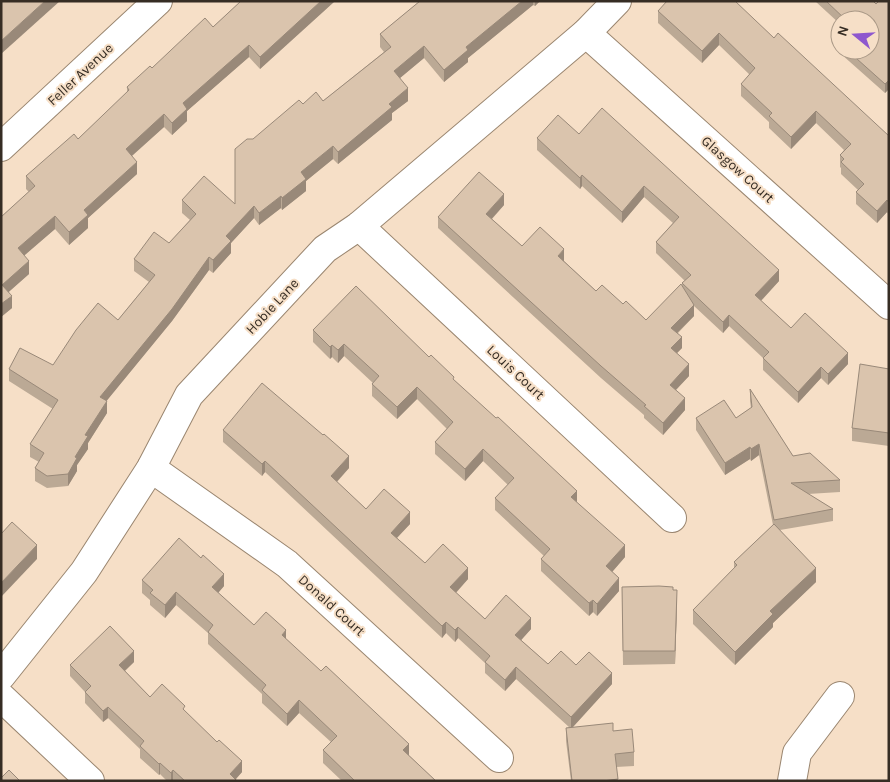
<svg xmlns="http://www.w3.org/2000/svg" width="890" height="782" font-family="Karla,sans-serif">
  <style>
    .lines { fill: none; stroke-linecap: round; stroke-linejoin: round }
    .minor-casing { stroke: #9a8670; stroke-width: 30 }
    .minor { stroke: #fff; stroke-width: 28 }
    .wall { fill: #bba995 }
    .shaded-wall { fill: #998979 }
    .building { fill: #dac4ad; stroke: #998979 }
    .labels { text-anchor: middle; stroke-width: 4; stroke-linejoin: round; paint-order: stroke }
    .street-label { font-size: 14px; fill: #362d24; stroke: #f6dfc7 }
  </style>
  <rect width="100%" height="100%" fill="#f6dfc7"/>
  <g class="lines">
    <defs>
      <g id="minor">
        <path d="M586 33 889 305"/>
        <path d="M1 147 158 1"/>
        <path d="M359 226 672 518"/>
        <path d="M151 468 287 564 499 758"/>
        <path d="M1 676 84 572 151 468 189 395 325 249 359 226 586 33 617 1"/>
        <path d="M1 697 90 781"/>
        <path d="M792 781 797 753 840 696"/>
      </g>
    </defs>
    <use href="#minor" class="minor-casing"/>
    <use href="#minor" class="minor"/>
  </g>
  <g class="wall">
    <path d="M240 1H335L260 69 249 57 187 111V121L172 135 164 127 132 156 137 174 88 218V228L69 245 55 229 24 255 29 274 8 292 12 308 1 317V217L29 192 26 189V176L78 139 127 93V87L152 68 213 27 240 2Z"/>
    <path d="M420 1H540L535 6 533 5 468 58V62L444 82 424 58 400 78 408 101 392 113V120L338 164 333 159 306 181V191L282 210 281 208 259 225 254 218 231 243V253L213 273 209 270 172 321 106 401 107 413 88 443V449L77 465V471L68 486 47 488 35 481V468L39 462 30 457V444L53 409 9 381V369L53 365 118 320 149 282 134 271V259L169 243 190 220 182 213V200L235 204 253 139 303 104 323 101 384 52 380 47V34Z"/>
    <path d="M815 1H873L876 4 889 1V89L885 93 841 54V50H870V20H840V24Z"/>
    <path d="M658 11 774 38 889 136V215L887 212 877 223 856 204V192L858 190 841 174V168L840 167V155L844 150 816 123 791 149 769 128V122L741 96V84L750 75 719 45 702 63 658 23Z"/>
    <path d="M579 134 779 281 761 301 791 328 848 364 828 385 821 378 798 403 763 370V358L729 326 723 333 694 306V316L678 333 682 348 677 353 689 376 676 390 685 410 663 435 644 418V415L601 378 438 228V217L504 205 492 219 522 246 564 261 596 291 623 304 646 320 682 286V283L685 281 656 253V242L673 223 644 197 622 223 582 186 580 189 537 150V138Z"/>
    <path d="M313 330 429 357 454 380 577 503 625 557 612 572 619 591 597 616 593 612 589 616 541 571V559L544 556 495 510V498L508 485 483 461 465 481 435 454V442L447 429 417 399 397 419 372 396V384L373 383 344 356 338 363 332 357 330 359 313 342Z"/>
    <path d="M889 369V446L852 441V428Z"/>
    <path d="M750 389 793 456 840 480V492L808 494 833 509V521L780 530 816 582 773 623V627L735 665 693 624V610L734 569V562L773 525 759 455 751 461 750 459 725 475 696 430V418H736L751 408 750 401Z"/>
    <path d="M223 430 349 468 337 482 366 509 410 524 397 538 425 563 468 579 456 593 485 619 531 629 521 640 548 664 576 665 612 684 573 727 613 731 634 752V766L616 767 618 781H571L566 741V728L569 727 516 679 505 691 485 673V663L458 638 455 642 446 633 442 638 265 472 262 476 223 442Z"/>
    <path d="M201 558 224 586 218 593 254 625 286 639 436 781H342L323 763V750L331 742 299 713 287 726 262 703V694L208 644V633L176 605 165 618 150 605V600L142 593V580Z"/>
    <path d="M622 587 673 590 677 604 675 664 623 665Z"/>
    <path d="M134 662 125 671 150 697 185 712 242 772 236 779 237 781H167L160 774 159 775 140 758V749L108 718 103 722 85 703V692L70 676V665Z"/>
  </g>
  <g class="shaded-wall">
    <path d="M45 1H60L1 54V41Z"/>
    <path d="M321 1H335L260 69V57Z"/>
    <path d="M522 1H533V5L468 58V62L444 82V70L466 47Z"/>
    <path d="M535 1H540L535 6Z"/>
    <path d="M719 33V45L702 63V51Z"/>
    <path d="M249 45V57L187 111V121L172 135V123L183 103Z"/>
    <path d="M424 46V58L394 83V71Z"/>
    <path d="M889 80V89L885 93V84Z"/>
    <path d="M408 88V101L392 113V120L338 164V152L389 104Z"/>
    <path d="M816 111V123L791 149V137Z"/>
    <path d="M164 114V127L126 161V149Z"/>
    <path d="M333 146V159L306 181V191L282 210V198L301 172Z"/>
    <path d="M137 162V174L88 218V228L69 245V232L84 210Z"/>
    <path d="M582 175V186L580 189V178Z"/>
    <path d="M644 186V197L622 223V212Z"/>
    <path d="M504 194V205L486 225V214Z"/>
    <path d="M281 196V208L259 225V213Z"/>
    <path d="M887 200V212L877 223V211Z"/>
    <path d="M254 206V218L231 243V253L213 273V260L226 236Z"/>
    <path d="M55 216V229L18 261V248Z"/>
    <path d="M564 249V261L558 267V256Z"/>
    <path d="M209 257V270L172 321 100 409V397Z"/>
    <path d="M29 261V274L2 298V285Z"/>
    <path d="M779 270V281L755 307V295Z"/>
    <path d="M12 296V308L1 317V304Z"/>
    <path d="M694 305V316L671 339V328Z"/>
    <path d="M729 315V326L723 333V322Z"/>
    <path d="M682 337V348L671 359V348Z"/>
    <path d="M344 344V356L338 363V350Z"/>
    <path d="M332 345V357L330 359V347Z"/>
    <path d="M848 353V364L828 385V374Z"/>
    <path d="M689 364V376L670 396V385Z"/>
    <path d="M821 367V378L798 403V392Z"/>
    <path d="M417 387V399L397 419V407Z"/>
    <path d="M685 398V410L663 435V423Z"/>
    <path d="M107 401V413L88 443V449L77 465V471L68 486V474L75 457 85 435Z"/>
    <path d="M759 444V455L751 461V449Z"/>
    <path d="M750 447V459L725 475V463Z"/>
    <path d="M483 449V461L465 481V469Z"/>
    <path d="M349 456V468L331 488V476Z"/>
    <path d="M265 461V472L262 476V464Z"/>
    <path d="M577 491V503L571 497Z"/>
    <path d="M410 512V524L391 544V533Z"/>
    <path d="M37 545V559L1 597V583Z"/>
    <path d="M625 545V557L606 579V566Z"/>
    <path d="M468 568V579L450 599V587Z"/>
    <path d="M816 568V582L773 623V627L735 665V652L770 611Z"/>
    <path d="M224 574V586L212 600V587Z"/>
    <path d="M619 578V591L597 616V604Z"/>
    <path d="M677 590V604L675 664V651Z"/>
    <path d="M176 592V605L165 618V605Z"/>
    <path d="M593 600V612L589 616V603Z"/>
    <path d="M531 618V629L515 647V635Z"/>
    <path d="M446 622V633L442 638V626Z"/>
    <path d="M458 627V638L455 642V630Z"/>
    <path d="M286 630V643L282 635Z"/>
    <path d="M134 651V662L119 676V665Z"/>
    <path d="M516 667V679L505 691V680Z"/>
    <path d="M612 673V684L571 729V717Z"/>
    <path d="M299 700V713L287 726V714Z"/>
    <path d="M108 707V718L103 722V711Z"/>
    <path d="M409 744V756L403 750Z"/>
    <path d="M242 761V772L234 781 230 774Z"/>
    <path d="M160 763V774L159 775V764Z"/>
    <path d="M173 770V781H171V773Z"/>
  </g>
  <g class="building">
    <path d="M1 1H45L1 41Z"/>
    <path d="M241 1H321L260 57 249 45 183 103 187 109 172 123 164 114 126 149 137 162 84 210 88 215 69 232 55 216 18 248 29 261 2 285 12 296 1 304V217L35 186 26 176 74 134 78 139 129 90 127 87 150 66 152 68 205 18 213 27Z"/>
    <path d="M420 1H522L466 47 468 50 444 70 424 46 394 71 408 88 389 104 392 107 338 152 333 146 301 172 306 179 282 198 281 196 259 213 254 206 226 236 231 241 213 260 209 257 172 309 100 397 107 401 85 435 88 436 75 457 77 458 68 474 47 476 35 468 44 453 30 444 58 400 9 369 20 348 53 365 76 330 98 303 118 320 155 275 134 259 154 232 169 243 196 214 182 200 204 176 235 204V149L247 139H253L299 100 303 104 316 92 323 101 391 47 380 34Z"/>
    <path d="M667 1H735L774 38 778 33 889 136V203L887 200 877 211 856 192 864 184 841 162 844 159 840 155 851 144 816 111 791 137 769 116 772 113 741 84 755 68 719 33 702 51 658 11Z"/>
    <path d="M826 1H873L876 4 879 1H889V80L885 84 847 50H870V20H846Z"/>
    <path d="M602 108 779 270 755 295 791 328 805 313 848 353 828 374 821 367 798 392 763 358 769 352 729 315 723 322 682 283 691 275 656 242 679 217 644 186 622 212 582 175 580 178 537 138 558 115 579 134Z"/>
    <path d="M479 172 504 194 486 214 522 246 540 227 564 249 558 256 596 291 602 285 623 304 626 301 646 320 681 284 694 305 671 328 682 337 671 348 689 364 670 385 685 398 663 423 644 406 646 405 601 366 438 217Z"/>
    <path d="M356 286 429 357 431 355 454 377 453 379 496 418 498 417 577 491 571 497 625 545 606 566 619 578 597 604 593 600 589 603 541 559 550 549 495 498 514 478 483 449 465 469 435 442 453 422 417 387 397 407 372 384 379 376 344 344 338 350 332 345 330 347 313 330Z"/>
    <path d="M860 364 889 369V433L852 428Z"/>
    <path d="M262 383 323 435 324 434 349 456 331 476 366 509 384 489 410 512 391 533 425 563 443 544 468 568 450 587 485 619 506 595 531 618 515 635 548 664 561 651 576 665 589 652 612 673 571 717 516 667 505 680 485 662 490 656 458 627 455 630 446 622 442 626 265 461 262 464 223 430Z"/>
    <path d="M750 389 793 456 810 453 840 480 791 483 833 509 774 520 759 444 751 449 750 447 725 463 696 418 724 400 736 418 752 407Z"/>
    <path d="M12 522 37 545 1 583V534Z"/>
    <path d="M774 524 816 568 770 611 773 614 735 652 693 610 737 565 734 562Z"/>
    <path d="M179 538 201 558 203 555 224 574 212 587 254 625 266 612 286 630 282 635 321 671 326 666 409 744 403 750 436 781H355L323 750 337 736 299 700 287 714 262 690 266 685 208 632 213 625 176 592 165 605 150 593 153 590 142 580Z"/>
    <path d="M659 586 673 587V590H677L675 651H623L622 587Z"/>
    <path d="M110 626 134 651 119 665 150 697 162 684 185 706 183 709 217 742 219 740 242 761 230 774 237 781H185L173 770 171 773 160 763 159 764 140 746 144 741 108 707 103 711 85 692 91 686 70 665Z"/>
    <path d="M613 723V731L632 729 634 752 615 754 618 779 603 781H572L566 728Z"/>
    <path d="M9 770 20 781H1V776L2 777Z"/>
  </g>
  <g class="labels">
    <g class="street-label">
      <text transform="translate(80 74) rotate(-43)" y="5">Feller Avenue</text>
      <text transform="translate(738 169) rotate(42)" y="5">Glasgow Court</text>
      <text transform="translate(272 306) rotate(-47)" y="5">Hobie Lane</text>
      <text transform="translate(516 372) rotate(43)" y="5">Louis Court</text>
      <text transform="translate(332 605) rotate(42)" y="5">Donald Court</text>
    </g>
  </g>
  <rect width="890" height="782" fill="none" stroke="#362d24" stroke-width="5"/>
  <g transform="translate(855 35) rotate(288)"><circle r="24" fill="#f6dfc7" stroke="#a99886"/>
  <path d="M0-4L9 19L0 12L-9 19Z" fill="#8e57ce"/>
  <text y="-8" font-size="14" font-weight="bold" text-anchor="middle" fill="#362d24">N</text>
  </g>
</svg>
